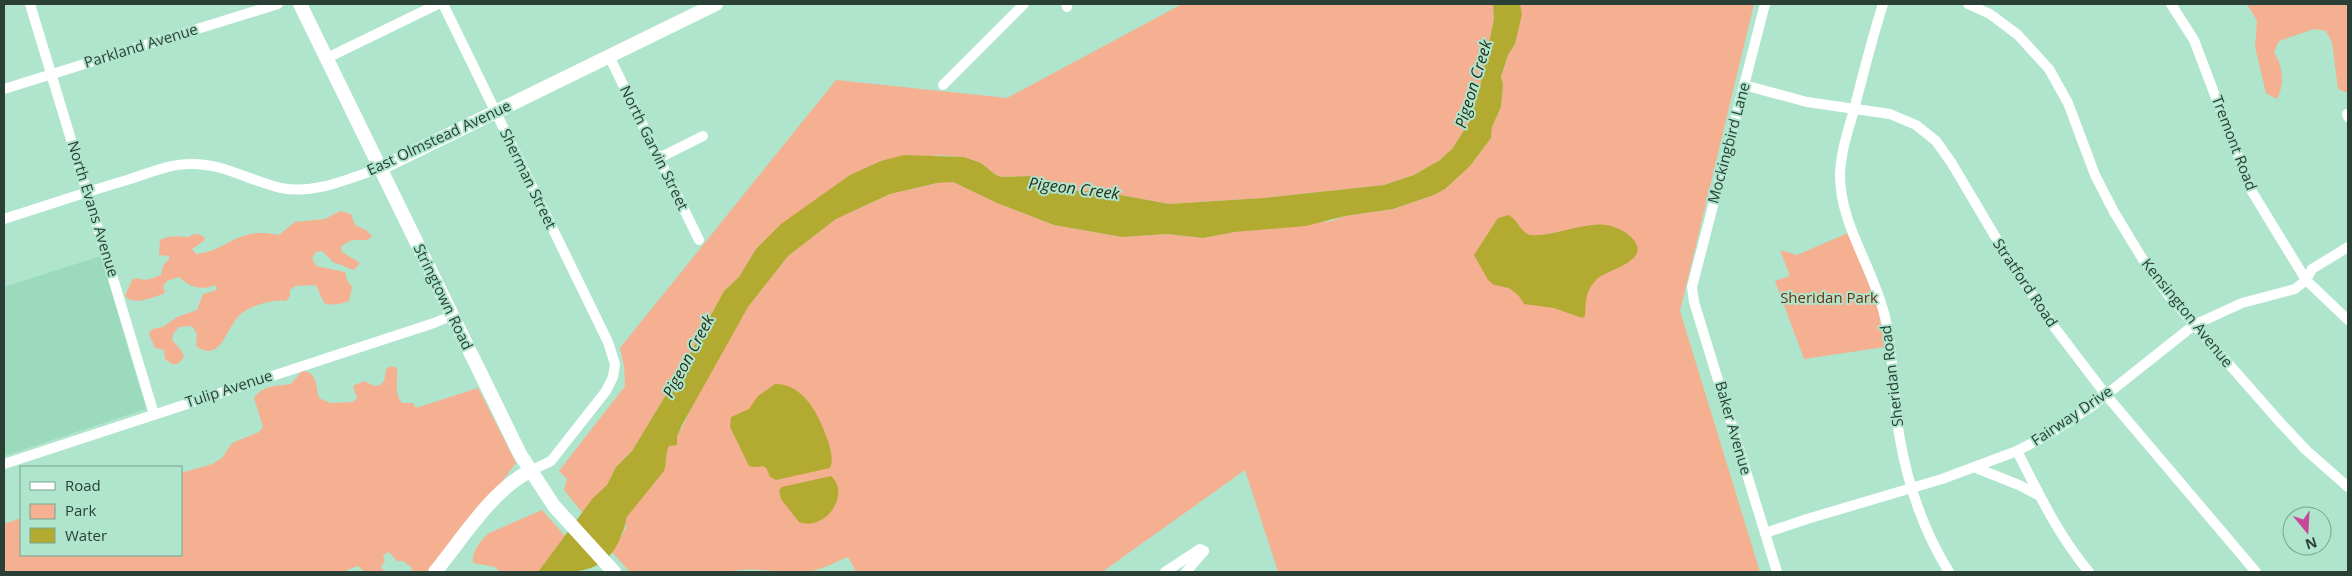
<svg xmlns="http://www.w3.org/2000/svg" width="2352" height="576" font-family="'Open Sans',sans-serif">
  <style>
    .built { fill: #9cdabe }
    .green { fill: #f4b091 }
    .water { fill: #b3aa32 }
    .lines { fill: none; stroke-linecap: round; stroke-linejoin: round }
    .street { stroke: #fff; stroke-width: 10 }
    .secondary { stroke: #fff; stroke-width: 14 }
    .labels { text-anchor: middle; stroke-width: 4; stroke-linejoin: round; paint-order: stroke }
    .street-label { font-size: 15px; fill: #2a4036; stroke: #afe5cc }
    .park-label { font-size: 15px; fill: #6e2f0d; stroke: #afe5cc }
    .water-label { font-size: 16px; font-style: italic; fill: #2d2c18; stroke: #afe5cc }
  </style>
  <rect width="100%" height="100%" fill="#afe5cc"/>
  <path class="built" d="M101 256 146 409 4 456V287Z"/>
  <g class="green">
    <path d="M1182 4H1493L1494 19 1481 82 1470 121 1452 149 1440 160 1414 175 1384 185 1263 198 1169 204 1099 191H1078L1030 176 1002 177 996 175 981 163 964 157 936 155 756 249 739 277 724 291 681 370 632 451 616 467 607 485 583 513 564 490 567 479 559 471 625 386 624 366 620 348 836 80 1007 98Z"/>
    <path d="M1520 4H1754L1680 311 1760 572H1278L1245 470 1102 572H856L848 557C835 562 818 572 804 572 784 573 745 566 730 572H630L612 552 626 528V518L666 464C662 454 670 445 677 437L712 367 748 307 788 256 836 219 890 194 937 183 953 182 997 203 1054 225 1122 237 1167 234 1203 238 1235 232 1332 221 1345 216 1393 209 1434 195 1445 189 1470 166 1491 138 1492 127 1501 107 1503 85 1501 78 1508 55 1515 44 1519 26Z"/>
    <path d="M2247 4H2348V93L2338 89 2332 42 2326 31 2314 29 2279 41 2274 52C2283 67 2285 83 2277 99L2266 93 2255 47 2257 21Z"/>
    <path d="M340 211 351 214 355 225 366 230 372 236 368 240H352L341 246 342 252 360 263 354 270 333 262 322 251 316 252 312 258 316 266 345 272 347 280 352 287 349 301C341 304 333 306 324 303L316 285 295 286 290 290V296L286 301C272 299 254 305 242 313 226 325 222 365 196 346L197 334 192 326 179 327 173 334 172 340 182 351 184 357 178 364H172L165 359 164 350 155 348 149 334 152 329 163 327 177 317 197 310 203 294 217 290 215 285C201 291 190 287 179 277L167 281 163 286 165 292 163 294C151 298 134 306 125 296L132 280 137 278C146 282 153 278 161 275L163 266 169 259V256L159 255 160 240C169 235 178 236 188 237 194 233 198 233 204 237L205 240 192 249 196 254C231 250 235 226 279 235L295 222 325 219Z"/>
    <path d="M1848 233 1877 304 1885 347 1804 359 1775 281 1790 276 1780 250 1797 255Z"/>
    <path d="M391 366 397 368C398 381 394 392 402 403H413L416 408 478 388 516 463 485 504 429 572H411L412 568 403 561H397L389 552 383 555 385 561 381 566 384 572H365L358 566 347 570V572H4V524L21 518V555H181V473L212 464 222 458 232 443 259 432 263 427 254 398C263 385 276 386 291 384L302 371C317 371 316 386 319 398L330 403 353 402 357 398 353 386 364 381 374 386 380 385 384 381 386 369Z"/>
    <path d="M542 510 565 536 538 572H500L495 567 473 563C471 552 481 540 489 533Z"/>
  </g>
  <g class="water">
    <path d="M1493 4H1520L1522 14 1515 44 1508 55 1501 77 1503 85 1501 107 1492 127 1491 138 1470 166 1445 189 1434 195 1393 209 1345 216 1306 226 1235 232 1203 238 1167 234 1122 237 1054 225 997 203 953 182 937 183 890 194 836 219 788 256 748 307 682 425 677 437V445L669 446C665 455 667 462 664 471L626 518C626 526 624 528 621 536 606 576 574 572 538 572L593 498 607 485 616 467 632 451 681 370 724 291 739 277 756 249 781 224 850 175 881 161 904 155 964 157 981 163 996 175 1002 177 1030 176 1078 191H1099L1169 204 1263 198 1384 185 1414 175 1440 160 1452 149 1470 121 1481 82 1494 19Z"/>
    <path d="M1508 215C1518 219 1519 231 1530 235 1554 237 1583 222 1606 225 1615 226 1627 232 1633 239 1652 262 1606 269 1596 280 1585 292 1586 302 1585 316L1582 318 1554 308 1524 304 1519 296 1509 288 1494 285 1488 280 1474 255 1498 218Z"/>
    <path d="M775 384C804 384 818 414 827 438 830 447 834 459 830 468L776 480 770 477C764 459 763 470 749 466L730 427 731 417 749 409 758 396Z"/>
    <path d="M831 476C852 495 824 532 799 522L781 499 779 490 782 487Z"/>
  </g>
  <g class="lines">
    <g class="street">
      <path d="M30 4 154 414"/>
      <path d="M443 4 608 342 615 364 613 377 606 391 551 461 530 471"/>
      <path d="M1066 4 1067 7"/>
      <path d="M1765 4 1692 287 1694 302 1777 572"/>
      <path d="M1883 4C1872 39 1863 74 1854 110 1848 130 1841 152 1840 173 1839 224 1874 268 1885 317 1894 355 1893 395 1899 434 1907 482 1923 530 1949 572"/>
      <path d="M1968 4 1990 14 2018 35 2049 69 2068 103 2095 175 2114 212 2142 258 2169 296 2278 420 2306 450 2348 487"/>
      <path d="M2171 4 2194 40 2251 190 2306 280 2348 320"/>
      <path d="M609 56 699 240"/>
      <path d="M327 58 438 4"/>
      <path d="M943 85 1024 4"/>
      <path d="M1744 85 1807 102 1890 114 1916 125 1936 141 1951 162 2012 265 2055 328 2106 395 2256 572"/>
      <path d="M4 89 278 4"/>
      <path d="M2347 114 2348 117"/>
      <path d="M659 158 703 136"/>
      <path d="M4 219C45 206 86 192 127 180 147 174 169 164 190 164 223 163 250 181 281 188 315 195 349 178 381 168"/>
      <path d="M2017 451C2039 494 2058 535 2089 572"/>
      <path d="M4 464 434 323 446 318 452 313"/>
      <path d="M1976 468 2019 485 2038 495"/>
      <path d="M1765 533 1807 519 1942 479 2017 451 2046 436 2092 406 2194 325 2242 303 2295 289 2306 280 2312 269 2348 247"/>
      <path d="M1165 572 1200 549 1204 551"/>
      <path d="M1186 572 1204 551"/>
    </g>
    <g class="secondary">
      <path d="M300 4 520 454 554 506 614 572"/>
      <path d="M381 168 716 4"/>
      <path d="M435 572C462 539 492 490 530 471"/>
    </g>
  </g>
  <g class="labels">
    <g class="street-label">
      <text transform="translate(141 46) rotate(-17)" y="5">Parkland Avenue</text>
      <text transform="translate(439 138) rotate(-25)" y="5">East Olmstead Avenue</text>
      <text transform="translate(1729 143) rotate(-75)" y="5">Mockingbird Lane</text>
      <text transform="translate(2234 143) rotate(69)" y="5">Tremont Road</text>
      <text transform="translate(654 148) rotate(64)" y="5">North Garvin Street</text>
      <text transform="translate(528 179) rotate(64)" y="5">Sherman Street</text>
      <text transform="translate(93 209) rotate(73)" y="5">North Evans Avenue</text>
      <text transform="translate(2025 283) rotate(56)" y="5">Stratford Road</text>
      <text transform="translate(443 297) rotate(64)" y="5">Stringtown Road</text>
      <text transform="translate(2187 313) rotate(51)" y="5">Kensington Avenue</text>
      <text transform="translate(1892 376) rotate(-97)" y="5">Sheridan Road</text>
      <text transform="translate(229 389) rotate(-18)" y="5">Tulip Avenue</text>
      <text transform="translate(2072 416) rotate(-34)" y="5">Fairway Drive</text>
      <text transform="translate(1733 428) rotate(74)" y="5">Baker Avenue</text>
    </g>
    <g class="park-label">
      <text x="1829" y="303">Sheridan Park</text>
    </g>
    <g class="water-label">
      <text transform="translate(1473 84) rotate(-73)" y="6">Pigeon Creek</text>
      <text transform="translate(1074 188) rotate(7)" y="6">Pigeon Creek</text>
      <text transform="translate(688 356) rotate(-62)" y="6">Pigeon Creek</text>
    </g>
  </g>
  <rect width="2352" height="576" fill="none" stroke="#2a4036" stroke-width="10"/>
  <rect x="20" y="466" width="162" height="90" fill="#afe5cc" stroke="#7aa390"/>
  <rect x="30" y="482" width="25" height="8" fill="#ffffff" stroke="#7aa390"/>
  <text x="65" y="491" font-size="15" fill="#2a4036">Road</text>
  <rect x="30" y="504" width="25" height="15" fill="#f4b091" stroke="#7aa390"/>
  <text x="65" y="516" font-size="15" fill="#2a4036">Park</text>
  <rect x="30" y="528" width="25" height="15" fill="#b3aa32" stroke="#7aa390"/>
  <text x="65" y="541" font-size="15" fill="#2a4036">Water</text>
  <g transform="translate(2307 531) rotate(162)"><circle r="24" fill="#afe5cc" stroke="#7aa390"/>
  <path d="M0-4L9 19L0 12L-9 19Z" fill="#c64998"/>
  <text y="-8" font-size="14" font-weight="bold" text-anchor="middle" fill="#2a4036">N</text>
  </g>
</svg>
